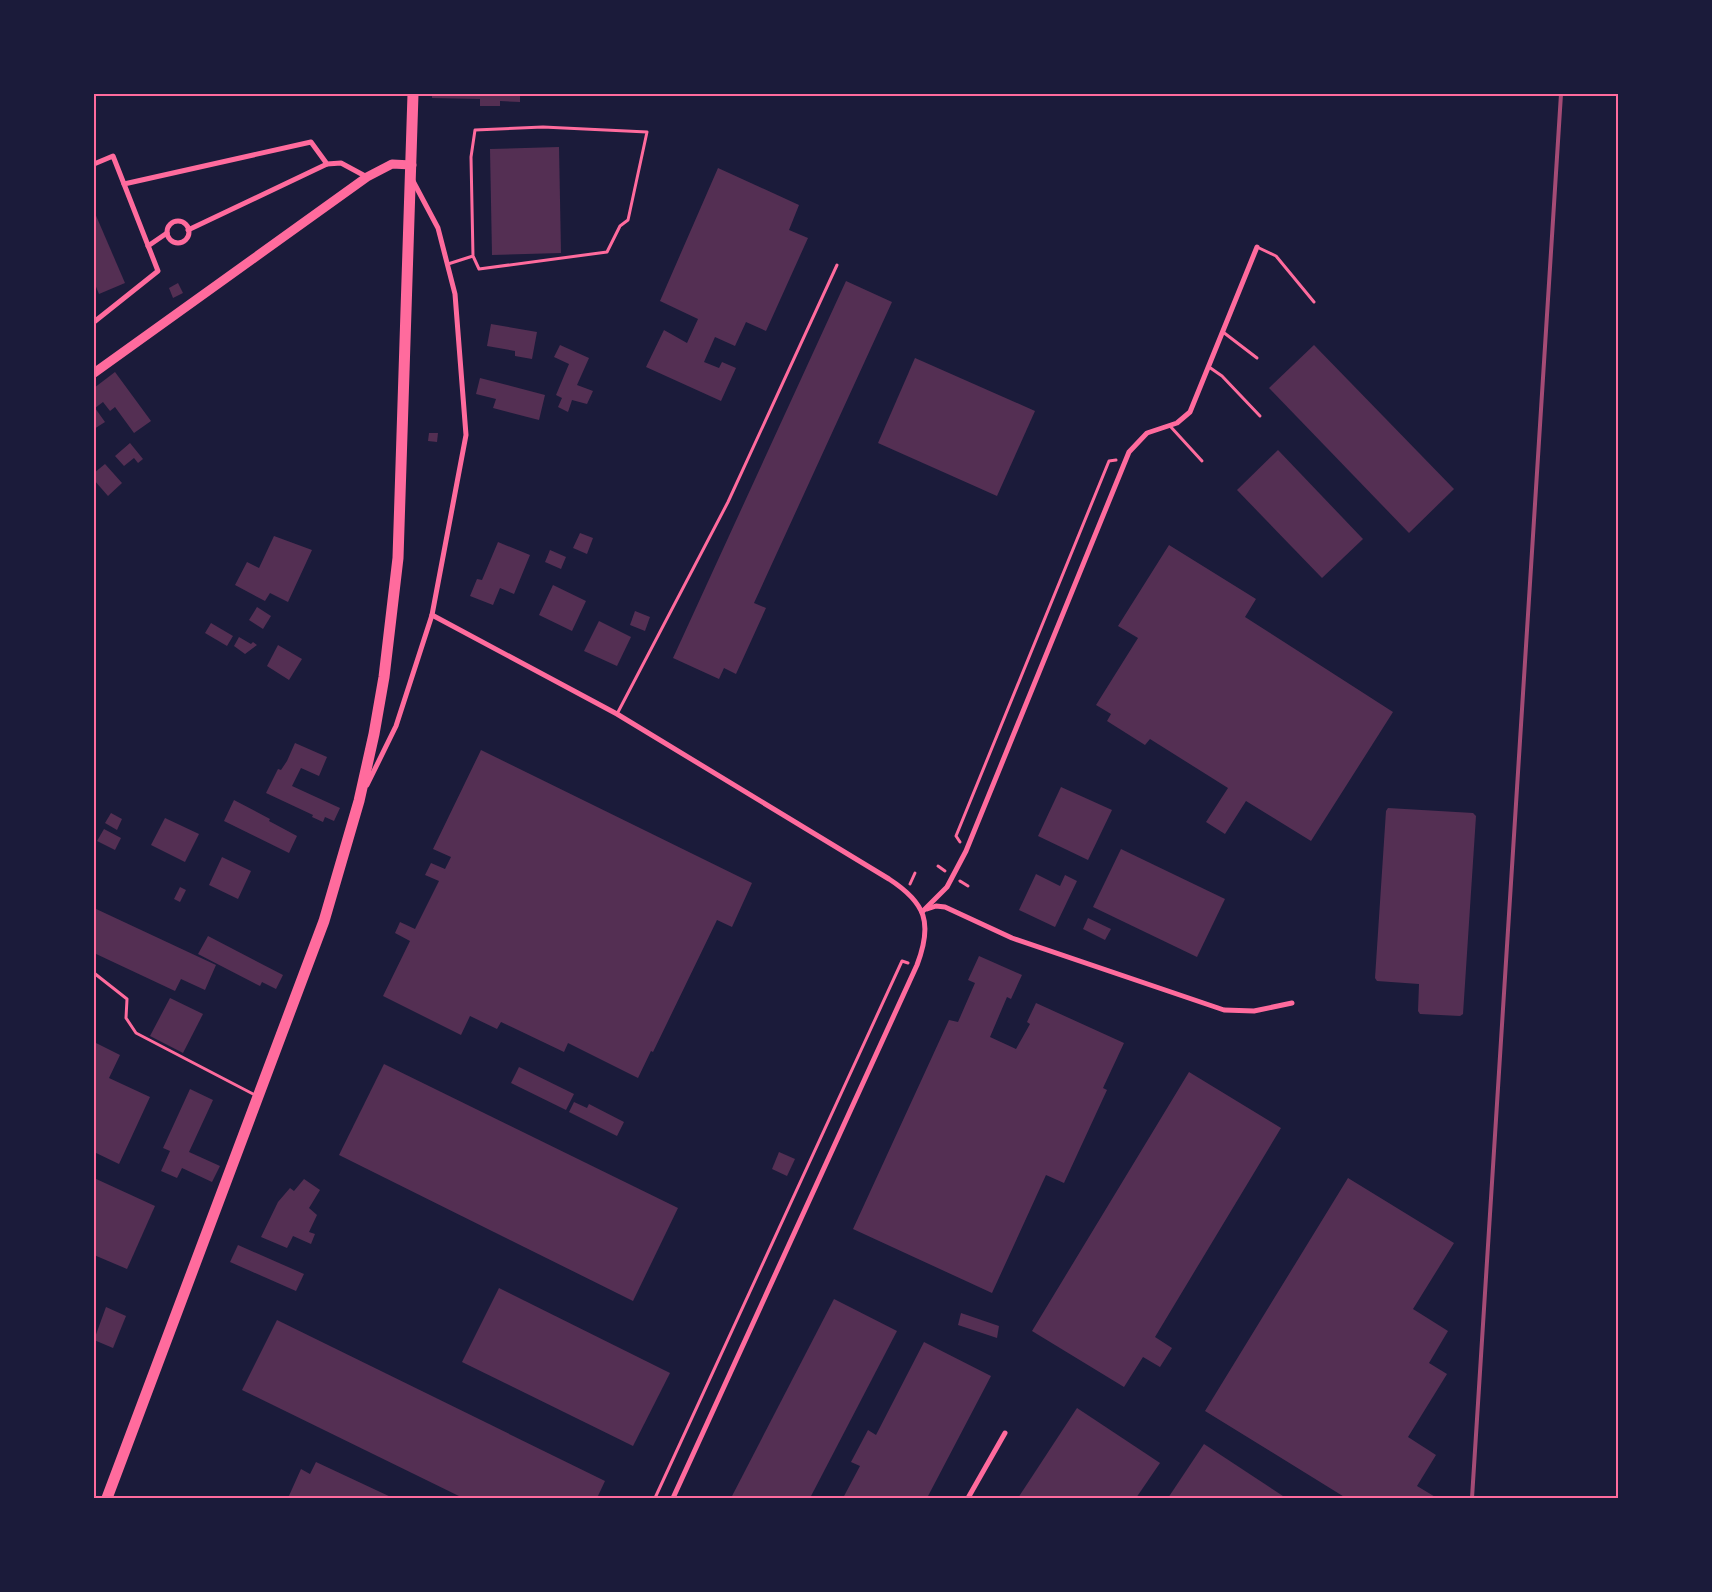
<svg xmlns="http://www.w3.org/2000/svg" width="1712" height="1592" font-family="Signika,sans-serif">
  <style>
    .building { fill: #542f53 }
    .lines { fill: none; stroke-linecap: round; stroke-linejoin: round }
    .path { stroke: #ff6b9d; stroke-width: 3 }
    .service { stroke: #ff6b9d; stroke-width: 3 }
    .minor { stroke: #ff6b9d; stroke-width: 5 }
    .tertiary { stroke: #ff6b9d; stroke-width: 9 }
    .primary { stroke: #ff6b9d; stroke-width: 11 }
    .rail { stroke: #a44b75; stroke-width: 4 }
    .neatline { fill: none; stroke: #ff6b9d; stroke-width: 2 }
  </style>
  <rect width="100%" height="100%" fill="#1b1b3a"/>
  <g class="building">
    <path d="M432 94H520V102L500 101V106H480V99L432 98Z"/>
    <path d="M559 147 561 253 492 255 490 149Z"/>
    <path d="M718 168 799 205 789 230 808 238 766 331 746 322 735 346 715 337 704 362 719 368 722 362 736 368 721 401 646 367 664 330 687 343 698 319 660 301Z"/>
    <path d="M94 211 125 283 99 294 94 282Z"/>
    <path d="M846 281 892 302 754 603 766 608 736 674 724 668 719 679 673 658Z"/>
    <path d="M178 283 183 293 173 298 169 288Z"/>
    <path d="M491 324 537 332 532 359 515 356V351L487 346Z"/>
    <path d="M560 345 589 358 577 385 593 391 587 404 572 400 568 412 558 407 562 398 556 395 569 364 554 357Z"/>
    <path d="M1314 345 1454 489 1409 533 1269 388Z"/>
    <path d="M915 358 1035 411 997 496 878 443Z"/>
    <path d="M115 372 151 421 134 433 115 407 110 411 103 402 95 408 105 422 94 429V388Z"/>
    <path d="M480 378 545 395 539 420 493 408 496 399 476 394Z"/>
    <path d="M429 433H438L437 442 428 441Z"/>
    <path d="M130 443 143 459 138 463 134 458 124 466 115 456Z"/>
    <path d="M1278 450 1363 539 1322 578 1237 490Z"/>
    <path d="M105 464 122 483 108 496 94 480V473Z"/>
    <path d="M580 533 593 538 587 554 573 548Z"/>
    <path d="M274 536 312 550 288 602 270 593 265 601 235 585 247 562 259 568Z"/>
    <path d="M498 542 530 555 514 594 500 588 493 605 470 596 477 579 482 580Z"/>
    <path d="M1169 545 1256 599 1245 617 1393 712 1311 841 1246 801 1225 834 1206 822 1228 788 1150 739 1145 745 1107 721 1111 714 1096 705 1138 638 1118 626Z"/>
    <path d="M550 550 566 557 561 569 545 562Z"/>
    <path d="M553 585 586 601 572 631 539 615Z"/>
    <path d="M257 607 271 616 263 629 249 620Z"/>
    <path d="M635 611 650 617 645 631 630 625Z"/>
    <path d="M599 621 631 637 617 666 584 651Z"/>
    <path d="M211 623 233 636 227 646 205 633Z"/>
    <path d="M239 637 251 644 253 642 257 645 245 654 234 646Z"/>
    <path d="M278 645 302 659 289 680 267 666Z"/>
    <path d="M295 743 327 757 319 776 301 768 292 786 340 808 334 821 325 817 323 822 312 817 313 815 266 793 278 769 281 770 287 761Z"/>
    <path d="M481 750 752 883 732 927 717 920 653 1052 651 1051 638 1078 568 1043 564 1052 501 1022 497 1029 470 1016 461 1035 383 996 410 941 395 933 400 922 415 929 439 881 425 875 431 863 445 869 451 857 433 849Z"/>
    <path d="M1061 787 1112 810 1088 860 1038 836Z"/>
    <path d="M234 800 270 819 269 821 297 836 289 853 224 821Z"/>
    <path d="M1388 808 1473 813 1476 816 1463 1014 1460 1016 1420 1014 1418 1011 1419 984 1377 981 1375 978 1386 811Z"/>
    <path d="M111 813 122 819 117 830 105 823Z"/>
    <path d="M165 818 199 834 185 862 151 845Z"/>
    <path d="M104 829 121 838 115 850 97 841Z"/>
    <path d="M1121 849 1225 899 1197 957 1093 907Z"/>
    <path d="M222 857 251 871 238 899 209 885Z"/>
    <path d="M1036 874 1060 886 1065 875 1077 881 1055 927 1019 910Z"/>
    <path d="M180 887 186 890 180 902 174 899Z"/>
    <path d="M94 908 216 965 205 990 181 979 175 991 94 953Z"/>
    <path d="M1088 918 1111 929 1105 940 1083 929Z"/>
    <path d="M208 936 283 975 276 989 262 982 260 986 198 954Z"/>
    <path d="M979 956 1022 975 1011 999 1007 997 990 1037 1016 1049 1030 1024 1027 1022 1036 1003 1124 1043 1103 1088 1107 1090 1064 1183 1046 1175 992 1293 853 1229 949 1020 958 1022 975 983 968 980Z"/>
    <path d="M170 998 203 1014 183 1053 150 1036Z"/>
    <path d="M94 1042 120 1055 109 1078 150 1097 119 1164 94 1152Z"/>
    <path d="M384 1064 678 1208 633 1301 339 1155Z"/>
    <path d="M519 1067 574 1094 566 1110 511 1083Z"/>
    <path d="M1189 1072 1281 1128 1155 1337 1172 1348 1160 1367 1143 1357 1124 1387 1032 1331Z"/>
    <path d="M190 1089 213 1100 189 1152 220 1166 212 1182 182 1168 177 1178 161 1171 170 1151 163 1148Z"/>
    <path d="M574 1102 587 1108 589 1104 624 1122 617 1136 569 1112Z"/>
    <path d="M779 1152 795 1159 787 1176 772 1169Z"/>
    <path d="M94 1178 155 1206 127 1269 94 1255Z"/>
    <path d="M1348 1178 1454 1243 1413 1309 1448 1331 1429 1363 1447 1374 1408 1437 1436 1455 1417 1486 1437 1498H1346L1205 1411Z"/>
    <path d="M304 1179 320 1190 309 1208 317 1215 309 1232 315 1234 311 1244 293 1236 287 1248 261 1237 278 1202 290 1188 294 1191Z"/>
    <path d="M238 1245 304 1274 296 1291 230 1262Z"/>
    <path d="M499 1288 670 1373 633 1446 462 1362Z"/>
    <path d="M834 1299 897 1331 810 1498H731Z"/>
    <path d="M106 1307 126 1316 113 1348 94 1340Z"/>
    <path d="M961 1313 999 1326 997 1338 958 1325Z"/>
    <path d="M277 1320 605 1481 597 1498H463L242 1390Z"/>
    <path d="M924 1342 991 1376 927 1498H843L860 1466 851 1462 868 1430 876 1435Z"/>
    <path d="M1077 1408 1160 1463 1136 1498H1018Z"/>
    <path d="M1204 1444 1286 1498H1168Z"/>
    <path d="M316 1462 393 1498H288L301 1469 310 1474Z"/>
  </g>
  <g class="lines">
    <g class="path">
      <path d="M960 842 956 836 1109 461 1116 460"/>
      <path d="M938 866 945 871"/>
      <path d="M960 881 968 886"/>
      <path d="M910 884 915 873"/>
      <path d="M655 1498 902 961 908 963"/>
    </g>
    <g class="service">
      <path d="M1257 247 1276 256 1314 302"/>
      <path d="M448 264 473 256 479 269 607 252 620 226 628 220 647 132 543 127 475 130 471 157 473 256"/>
      <path d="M1223 332 1257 358"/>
      <path d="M1209 367 1222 376 1260 416"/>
      <path d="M1170 426 1202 461"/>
      <path d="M617 714 728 502 837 265"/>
      <path d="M94 973 127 999 126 1018 136 1033 255 1095"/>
    </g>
    <g class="minor">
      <path d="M94 164 113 156 124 184"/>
      <circle cx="178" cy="232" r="11"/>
      <path d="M188 230 327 164"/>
      <path d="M148 246 167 233"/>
      <path d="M94 322 158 271 124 184 311 142 327 164 341 163 367 177"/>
      <path d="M432 615 617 714 889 879C926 903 933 923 917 965L673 1498"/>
      <path d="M367 785 396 726 432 615 466 435 455 294 438 228 413 181"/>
      <path d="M927 909 936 906 945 907 1012 938 1224 1010 1254 1011 1292 1003"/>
      <path d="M922 912 947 887 966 851 1129 452 1147 433 1177 423 1190 412 1257 247"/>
      <path d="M968 1498 1005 1433"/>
    </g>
    <path class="tertiary" d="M94 373 367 177 392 164 412 165"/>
    <path class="primary" d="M107 1498 324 921 359 801 374 734 384 677 398 558 413 94"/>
    <path class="rail" d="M1472 1498 1561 94"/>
  </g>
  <rect width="1712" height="1592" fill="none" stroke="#1b1b3a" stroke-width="190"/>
  <rect x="95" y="95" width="1522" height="1402" class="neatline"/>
</svg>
